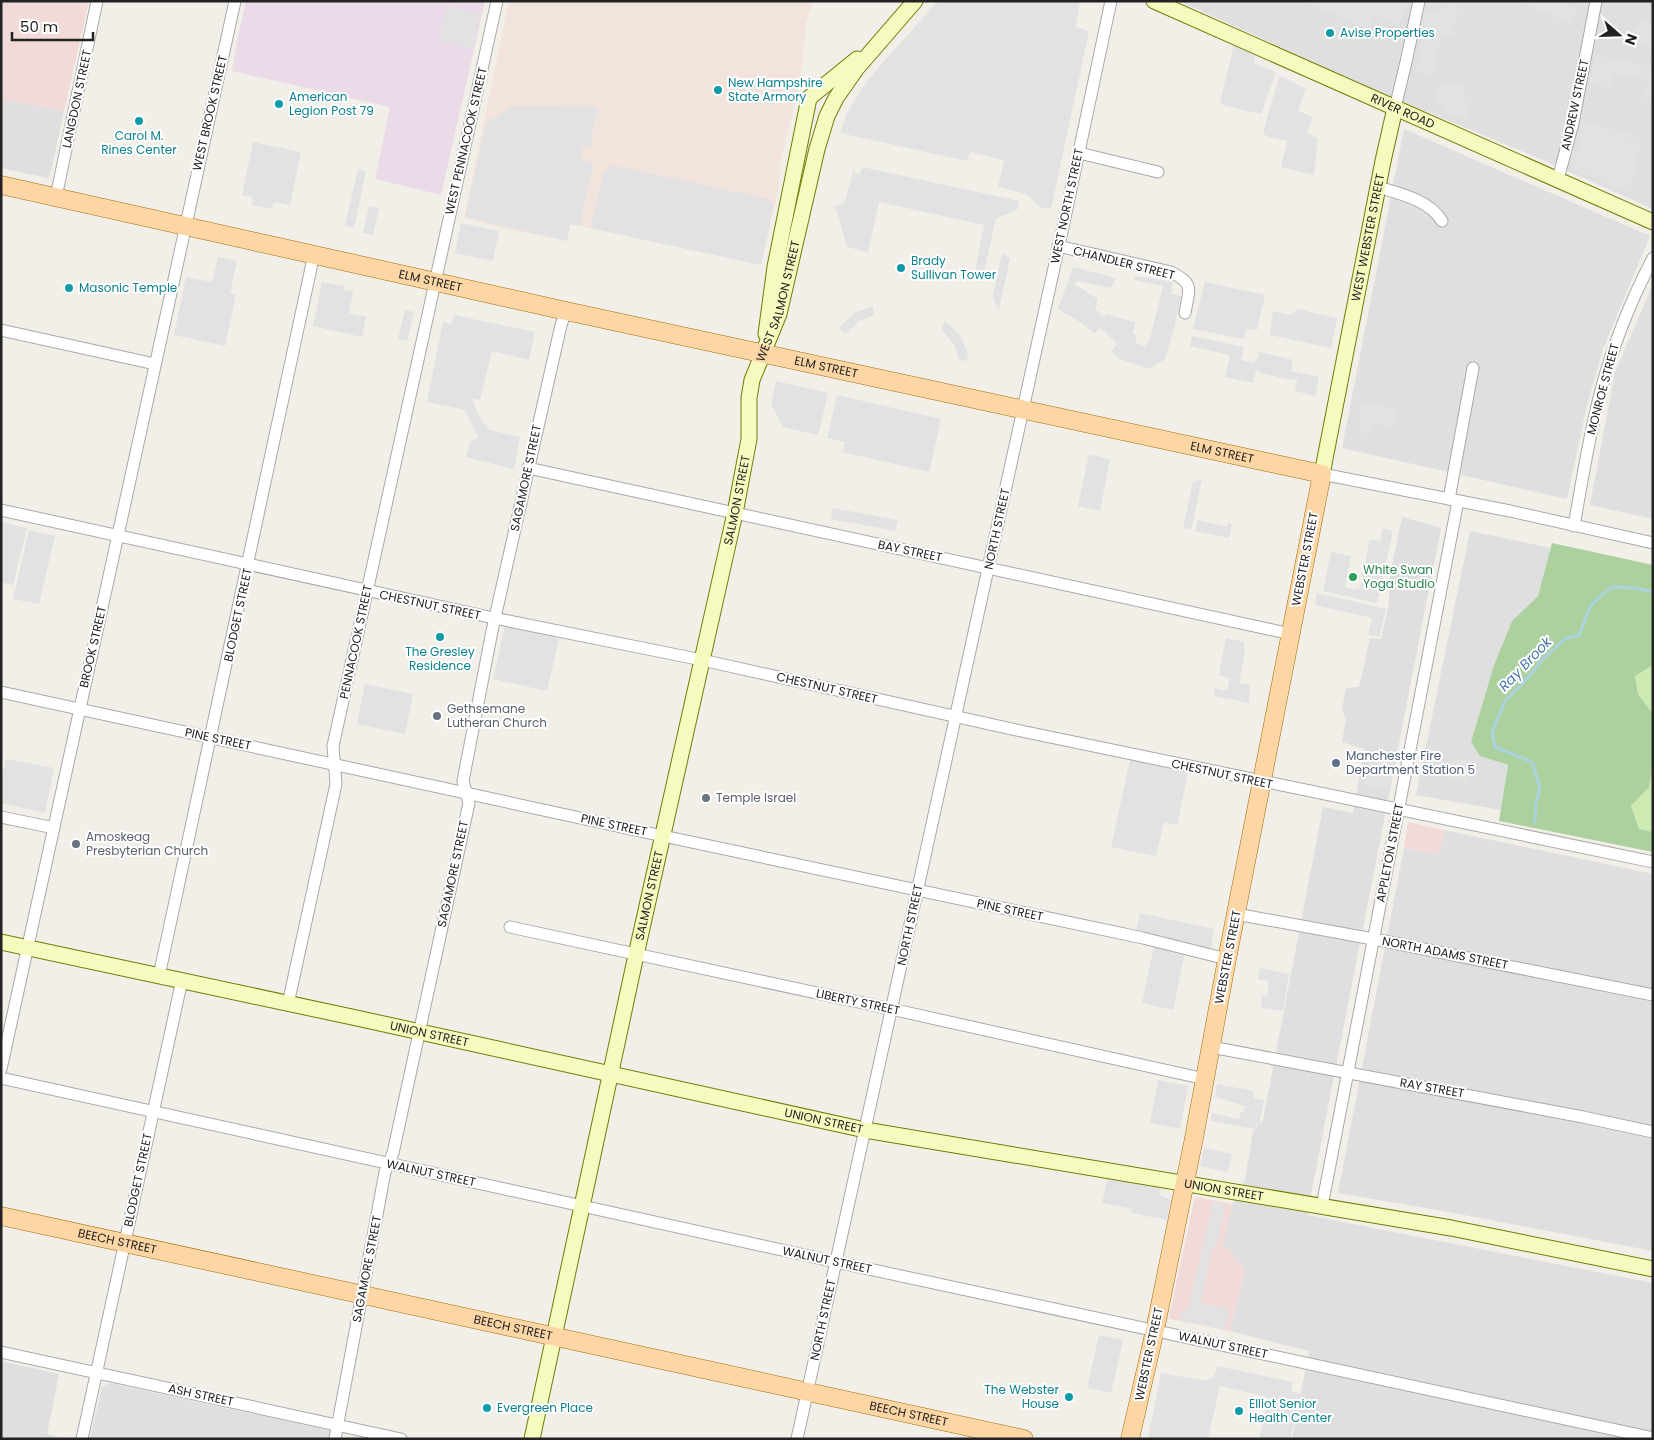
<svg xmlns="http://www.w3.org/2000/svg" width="1654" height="1440" font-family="Poppins,sans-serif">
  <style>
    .residential { fill: #e0dfdf }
    .commercial { fill: #f2dad9 }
    .industrial { fill: #ebdbe8 }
    .military { fill: #f3e3dd }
    .grass { fill: #cdebb0 }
    .forest { fill: #add19e }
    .parking { fill: #e2e2e2 }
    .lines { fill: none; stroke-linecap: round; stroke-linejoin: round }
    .stream { stroke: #aad3df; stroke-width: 3 }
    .street-casing { stroke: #a9a9a9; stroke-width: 13 }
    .secondary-casing { stroke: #707d05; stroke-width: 17 }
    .primary-casing { stroke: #a06b00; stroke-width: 19 }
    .street { stroke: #fff; stroke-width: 11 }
    .secondary { stroke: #f7fabf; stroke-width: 15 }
    .primary { stroke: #fcd6a4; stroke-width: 18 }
    .culture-dot { fill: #0f9aa8; stroke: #fff; stroke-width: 2 }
    .leisure-dot { fill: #2e9e5b; stroke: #fff; stroke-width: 2 }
    .worship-dot { fill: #6b7280; stroke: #fff; stroke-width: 2 }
    .service-dot { fill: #5c6f8a; stroke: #fff; stroke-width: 2 }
    .labels { text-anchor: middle; stroke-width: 4; stroke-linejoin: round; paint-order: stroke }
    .culture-label { font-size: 12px; fill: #0d838f; stroke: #fff; text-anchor: start }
    .street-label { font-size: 12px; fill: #222; stroke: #fff }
    .leisure-label { font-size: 12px; fill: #27864d; stroke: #fff; text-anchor: start }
    .worship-label { font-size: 12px; fill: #5b616d; stroke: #fff; text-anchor: start }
    .service-label { font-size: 12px; fill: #4e5e75; stroke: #fff; text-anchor: start }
    .water-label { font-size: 14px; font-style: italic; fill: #4a7aab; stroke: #fff }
  </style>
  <rect width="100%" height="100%" fill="#f2efe9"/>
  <g class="residential">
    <path d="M1179 1H1653V209L1531 155 1387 95Z"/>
    <path d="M1 98 64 111 50 176 47 178 1 168Z"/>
    <path d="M1404 129 1650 236 1603 349 1587 405 1567 499 1342 448Z"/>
    <path d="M1653 284V519L1590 505 1615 372Z"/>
    <path d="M1402 517 1441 528 1307 1215 1653 1283V1439H1292L1309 1351 1230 1331 1245 1269 1223 1244 1231 1207 1245 1179 1253 1131 1263 1120 1323 807 1353 813 1364 749 1342 742 1346 720 1342 709 1346 688 1359 687 1370 638 1381 639 1389 604V580Z"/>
    <path d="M1470 531 1551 548 1538 596 1512 621 1494 665 1471 742 1480 756 1508 765 1501 810 1416 795Z"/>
    <path d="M1444 830 1653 874V1251L1443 1211 1338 1193 1404 848 1439 854Z"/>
    <path d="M1 1361 59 1374 47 1434 65 1439H1Z"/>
    <path d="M109 1383 332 1431 330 1439H90L102 1387Z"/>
  </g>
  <g class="commercial">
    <path d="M1 1H89L64 111 1 99Z"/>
    <path d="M1408 822 1444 830 1440 854 1404 848Z"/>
    <path d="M1195 1197 1232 1204 1223 1244 1245 1269 1230 1331 1170 1319 1169 1317Z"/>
  </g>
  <path class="industrial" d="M246 1H485L441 195 375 179 390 107 232 71 237 41Z"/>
  <path class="military" d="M509 1H814L806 22 800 81 780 165 779 186 761 265 571 224 567 241 502 228 464 218Z"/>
  <g class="grass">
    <path d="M1653 665V714L1638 694 1635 675Z"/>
    <path d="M1653 761V832L1639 829 1631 806 1649 786Z"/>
  </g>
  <path class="forest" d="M1552 543 1653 565V665L1635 676 1638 694 1653 714V761L1649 787 1631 806 1639 829 1653 832V852L1499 821 1508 765 1480 756 1471 742 1494 665 1512 621 1538 596Z"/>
  <g class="parking">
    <path d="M938 1H1080L1076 27 1089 31 1051 209 1040 207 1026 194 998 187 1004 160 970 152 967 161 840 133 846 115 864 85 886 59Z"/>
    <path d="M1303 1H1404L1408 3 1399 25 1374 15 1367 29Z"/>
    <path d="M1450 1 1459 3 1453 36 1442 35 1434 75 1416 72 1426 12 1432 13 1440 11Z"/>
    <path d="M1521 1H1557L1577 10 1571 25Z"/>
    <path d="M447 6 480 14 472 48 439 40Z"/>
    <path d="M1653 16V53L1645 50 1648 45 1628 34 1643 20 1651 22Z"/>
    <path d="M1234 45 1255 56 1254 63 1276 72 1261 114 1225 106 1220 103Z"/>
    <path d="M1595 55 1653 67V101L1644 99 1648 80 1614 73 1610 88 1589 84Z"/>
    <path d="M1279 77H1284L1306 89 1298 111 1313 117 1307 133 1318 138 1314 175 1281 167 1287 141 1266 136 1263 132Z"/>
    <path d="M1440 81 1465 87 1464 96 1472 98 1468 119 1444 114 1445 110 1442 105 1435 101Z"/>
    <path d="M513 106 599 107 593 130 590 148 582 147 581 159 593 163 580 226 570 224 567 241 465 217 486 123Z"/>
    <path d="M1583 123 1631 133 1630 141 1641 144 1629 191 1600 182 1601 179 1573 169Z"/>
    <path d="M253 142 301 152 290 205 274 202 272 209 252 205 253 197 242 195Z"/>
    <path d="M616 166 769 199 773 208 761 265 590 228 603 174 609 167Z"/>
    <path d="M862 167 1019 201 1017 210 996 218 984 273 975 271 984 225 879 202 868 252 847 247 837 211 833 207 844 204 854 169 856 174 859 175Z"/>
    <path d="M358 169 366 171 354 228 345 226Z"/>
    <path d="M369 206 379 208 373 235 363 233Z"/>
    <path d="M461 223 499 231 493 261 455 253Z"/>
    <path d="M1002 253 1010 259 999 309 994 301 993 296Z"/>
    <path d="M218 257 237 261 230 293 236 294 225 346 174 335 186 277 212 282Z"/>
    <path d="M1073 267 1116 278 1111 288 1077 281 1074 284 1098 299 1095 309 1104 317 1106 314 1135 322 1133 334 1136 335V343L1144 347 1150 339 1163 286 1134 280 1136 276 1173 282 1171 294 1181 296 1174 329 1165 359 1150 369 1120 359 1111 351 1117 344 1100 327 1095 333 1072 317 1058 309Z"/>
    <path d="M322 282 344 286V290L353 291 349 313 366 317 362 337 313 326Z"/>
    <path d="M1205 282 1265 295 1257 330 1246 329 1244 339 1193 329Z"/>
    <path d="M873 306 874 315 859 321 846 334 839 328 854 313Z"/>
    <path d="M1297 309 1337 318 1331 348 1270 335 1273 311 1291 315Z"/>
    <path d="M405 310 414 312 407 341 398 339Z"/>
    <path d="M454 315 535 332 529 360 492 351 480 400 472 398 480 419 489 430 520 437 514 469 466 457 470 442 478 437 466 412 462 409 427 402 443 322 452 324Z"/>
    <path d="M945 321 960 335 967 351 968 360 959 361 954 344 941 329Z"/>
    <path d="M1192 336 1244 347 1241 360 1253 363 1254 361H1257L1259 352 1293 360 1291 371 1319 377 1315 396 1295 391 1297 379H1293L1292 380 1260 373 1259 371 1256 370 1253 383 1225 377 1230 355 1190 346Z"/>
    <path d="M776 381 828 393 818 435 783 427 771 404Z"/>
    <path d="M837 395 941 419 929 472 843 452 845 442 827 438Z"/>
    <path d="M1360 402 1398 410 1394 428 1373 423 1370 435 1358 432 1362 413 1358 412Z"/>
    <path d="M1089 454 1110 459 1100 511 1078 506Z"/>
    <path d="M1202 479 1191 530 1183 528 1193 482Z"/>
    <path d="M833 508 898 520 895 531 831 519Z"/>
    <path d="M1198 520 1227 527 1228 523 1232 524 1229 538 1195 531Z"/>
    <path d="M1 522 27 528 13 585 1 582Z"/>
    <path d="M1383 528 1393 531 1377 603 1323 591 1331 552 1351 556 1345 586 1346 588 1355 590 1360 588 1370 539 1380 541Z"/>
    <path d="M29 530 55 536 39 604 13 599Z"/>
    <path d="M1317 593 1386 609 1379 637 1368 635 1372 618 1315 605Z"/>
    <path d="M505 625 559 638 547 691 493 679Z"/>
    <path d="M1226 638 1244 642 1245 651 1239 683 1250 685 1249 703 1214 696 1215 688 1227 691 1230 678 1219 675Z"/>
    <path d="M365 684 413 694 405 734 357 724Z"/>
    <path d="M1131 755 1189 767 1177 825 1164 822 1156 856 1111 847Z"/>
    <path d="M1369 757 1393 761 1388 790 1364 786Z"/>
    <path d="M1452 758 1471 761 1467 782 1448 778Z"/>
    <path d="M6 759 54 768 45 813 1 803V783Z"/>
    <path d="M1140 913 1214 929 1210 954 1186 948 1173 1010 1142 1003 1155 941 1135 936Z"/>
    <path d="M1260 968 1289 974 1283 1011 1261 1008 1262 995 1267 996 1269 981 1258 979Z"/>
    <path d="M1158 1080 1188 1086 1180 1129 1150 1123Z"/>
    <path d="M1217 1084 1254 1091 1253 1098 1264 1100 1259 1125H1256L1255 1129 1211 1121 1212 1113 1239 1119 1241 1112H1244L1245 1106 1215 1097Z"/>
    <path d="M1204 1148 1232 1154 1228 1172 1200 1166Z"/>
    <path d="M1109 1170 1161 1185 1160 1195 1171 1200 1167 1220 1131 1213 1132 1209 1102 1203Z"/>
    <path d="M1213 1202 1226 1205 1216 1247H1213L1200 1303 1230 1310 1225 1330 1180 1320 1183 1310H1188Z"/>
    <path d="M1099 1335 1123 1340 1111 1393 1087 1388Z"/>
    <path d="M1217 1366 1293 1382 1291 1391 1301 1394 1290 1439H1259L1268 1397 1220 1386 1208 1439 1148 1438 1161 1373 1206 1381 1214 1376Z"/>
  </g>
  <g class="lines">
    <path class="stream" d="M1535 822 1536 802 1540 788 1532 762 1495 747 1492 732 1505 701 1524 682 1544 658 1566 638 1579 635 1591 605 1611 587 1634 588 1653 592"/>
    <defs>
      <g id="street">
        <path d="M1395 108 1406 62 1419 1"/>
        <path d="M1079 153 1158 172"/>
        <path d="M1558 179 1573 123 1596 1"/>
        <path d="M1378 187C1401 194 1429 200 1442 221"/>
        <path d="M56 197 97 1"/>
        <path d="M1058 246 1171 272C1195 284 1189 289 1185 313"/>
        <path d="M1 330 155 364"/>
        <path d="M528 468 1291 634"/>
        <path d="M1322 474 1510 511 1653 543"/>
        <path d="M1449 499 1473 368"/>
        <path d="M1 510 489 617 702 660 1021 731 1653 862"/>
        <path d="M1574 526C1582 481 1589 435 1601 390 1613 345 1631 300 1653 258"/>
        <path d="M1 692 663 836 1143 938 1227 959"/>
        <path d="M1 817 54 828"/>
        <path d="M1236 914 1384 941 1653 995"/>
        <path d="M510 927 891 1009 1205 1079"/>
        <path d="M159 976 314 254"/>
        <path d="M288 1004 336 784 333 746 497 1"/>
        <path d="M1211 1047 1583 1117 1653 1132"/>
        <path d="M1 1069 235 1"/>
        <path d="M1 1078 827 1260 1653 1438"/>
        <path d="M1322 1206 1458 501"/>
        <path d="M1 1352 401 1439"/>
        <path d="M82 1439 182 980"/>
        <path d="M335 1439 385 1172 393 1153 469 803 463 781 492 631 561 325 566 311"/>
        <path d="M797 1439 1063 227 1111 1"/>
      </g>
      <g id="secondary">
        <path id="s1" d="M1154 1 1653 222"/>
        <path d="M766 334 775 267 809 98 857 59"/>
        <path id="s2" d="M1322 474 1383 161 1395 108"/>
        <path id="s3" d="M1 942 352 1017 865 1130 1451 1228 1653 1269"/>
        <path id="s4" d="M532 1439 636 955 735 513 749 439V398L752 380 779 314 817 149 827 116 836 98 857 68 915 1"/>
      </g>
      <g id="primary">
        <path id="s5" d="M1 185 566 311 1322 474 1227 959 1194 1138 1155 1330 1130 1439"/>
        <path id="s6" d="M1 1216 1024 1439"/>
      </g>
    </defs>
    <use href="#street" class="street-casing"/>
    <use href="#secondary" class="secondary-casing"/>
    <use href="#primary" class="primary-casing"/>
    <use href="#street" class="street"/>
    <use href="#secondary" class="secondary"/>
    <use href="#primary" class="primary"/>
  </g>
  <g class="culture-dot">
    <circle cx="1330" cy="33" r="5"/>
    <circle cx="718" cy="90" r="5"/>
    <circle cx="279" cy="104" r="5"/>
    <circle cx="139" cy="121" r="5"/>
    <circle cx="901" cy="268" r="5"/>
    <circle cx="69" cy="288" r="5"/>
    <circle cx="440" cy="637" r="5"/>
    <circle cx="1069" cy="1397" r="5"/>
    <circle cx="487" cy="1408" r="5"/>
    <circle cx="1239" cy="1411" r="5"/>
  </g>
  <circle class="leisure-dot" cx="1353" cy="577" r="5"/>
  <g class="worship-dot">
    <circle cx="437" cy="716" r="5"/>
    <circle cx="706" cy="798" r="5"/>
    <circle cx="76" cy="844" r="5"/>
  </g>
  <circle class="service-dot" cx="1336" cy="763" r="5"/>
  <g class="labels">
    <g class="culture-label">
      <text x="1340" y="37">Avise Properties</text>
      <text x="728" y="87">New Hampshire<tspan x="728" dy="14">State Armory</tspan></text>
      <text x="289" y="101">American<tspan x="289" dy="14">Legion Post 79</tspan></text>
      <text x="139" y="140" text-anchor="middle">Carol M.<tspan x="139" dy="14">Rines Center</tspan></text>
      <text x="911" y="265">Brady<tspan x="911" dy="14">Sullivan Tower</tspan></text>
      <text x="79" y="292">Masonic Temple</text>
      <text x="440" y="656" text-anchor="middle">The Gresley<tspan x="440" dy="14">Residence</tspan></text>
      <text x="1059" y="1394" text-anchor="end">The Webster<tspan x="1059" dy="14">House</tspan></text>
      <text x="1249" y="1408">Elliot Senior<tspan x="1249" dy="14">Health Center</tspan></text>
      <text x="497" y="1412">Evergreen Place</text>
    </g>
    <g class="street-label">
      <text transform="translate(77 99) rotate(-78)" y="4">LANGDON STREET</text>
      <text transform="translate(1575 105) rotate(-78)" y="4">ANDREW STREET</text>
      <text dy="4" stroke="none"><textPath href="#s1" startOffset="272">RIVER ROAD</textPath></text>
      <text transform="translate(210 113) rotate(-77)" y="4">WEST BROOK STREET</text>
      <text transform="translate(466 141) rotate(-77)" y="4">WEST PENNACOOK STREET</text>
      <text transform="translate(1067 206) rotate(-78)" y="4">WEST NORTH STREET</text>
      <text dy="4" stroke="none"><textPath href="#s2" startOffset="241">WEST WEBSTER STREET</textPath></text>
      <text transform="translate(1124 263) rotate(14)" y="4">CHANDLER STREET</text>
      <text dy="4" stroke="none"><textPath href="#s5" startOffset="440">ELM STREET</textPath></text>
      <text dy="4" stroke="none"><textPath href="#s4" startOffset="1166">WEST SALMON STREET</textPath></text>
      <text dy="4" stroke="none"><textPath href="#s5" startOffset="845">ELM STREET</textPath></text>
      <text transform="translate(1603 389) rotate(-75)" y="4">MONROE STREET</text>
      <text dy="4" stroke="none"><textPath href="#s5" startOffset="1250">ELM STREET</textPath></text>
      <text transform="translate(526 478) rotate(-78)" y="4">SAGAMORE STREET</text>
      <text dy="4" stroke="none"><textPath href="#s4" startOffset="961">SALMON STREET</textPath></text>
      <text transform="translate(997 529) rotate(-78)" y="4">NORTH STREET</text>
      <text transform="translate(910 551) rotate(12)" y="4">BAY STREET</text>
      <text transform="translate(1305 559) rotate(-79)" y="4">WEBSTER STREET</text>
      <text transform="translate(430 605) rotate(12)" y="4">CHESTNUT STREET</text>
      <text transform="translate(238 615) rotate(-78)" y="4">BLODGET STREET</text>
      <text transform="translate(356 642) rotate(-78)" y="4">PENNACOOK STREET</text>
      <text transform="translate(93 647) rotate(-77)" y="4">BROOK STREET</text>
      <text transform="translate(827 688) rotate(13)" y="4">CHESTNUT STREET</text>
      <text transform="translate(218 739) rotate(12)" y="4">PINE STREET</text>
      <text transform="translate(1222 774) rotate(12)" y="4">CHESTNUT STREET</text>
      <text transform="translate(614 825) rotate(12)" y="4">PINE STREET</text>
      <text transform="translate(1390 853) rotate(-79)" y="4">APPLETON STREET</text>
      <text transform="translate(453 874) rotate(-78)" y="4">SAGAMORE STREET</text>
      <text dy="4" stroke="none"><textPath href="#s4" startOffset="556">SALMON STREET</textPath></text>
      <text transform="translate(1010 910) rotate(12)" y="4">PINE STREET</text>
      <text transform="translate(910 925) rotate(-78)" y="4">NORTH STREET</text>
      <text transform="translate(1445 953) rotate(11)" y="4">NORTH ADAMS STREET</text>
      <text transform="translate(1228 957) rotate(-79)" y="4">WEBSTER STREET</text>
      <text transform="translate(858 1002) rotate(12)" y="4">LIBERTY STREET</text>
      <text dy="4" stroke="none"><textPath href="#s3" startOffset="438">UNION STREET</textPath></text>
      <text transform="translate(1432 1088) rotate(10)" y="4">RAY STREET</text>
      <text dy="4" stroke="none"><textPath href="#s3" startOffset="842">UNION STREET</textPath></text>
      <text transform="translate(431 1173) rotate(12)" y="4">WALNUT STREET</text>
      <text transform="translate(138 1180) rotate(-78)" y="4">BLODGET STREET</text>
      <text dy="4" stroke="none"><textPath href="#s3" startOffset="1248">UNION STREET</textPath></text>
      <text dy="4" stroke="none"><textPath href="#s6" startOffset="119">BEECH STREET</textPath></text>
      <text transform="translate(827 1260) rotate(12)" y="4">WALNUT STREET</text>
      <text transform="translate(367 1269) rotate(-79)" y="4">SAGAMORE STREET</text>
      <text transform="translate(823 1320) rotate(-78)" y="4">NORTH STREET</text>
      <text dy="4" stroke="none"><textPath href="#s6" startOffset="524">BEECH STREET</textPath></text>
      <text transform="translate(1223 1345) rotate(12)" y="4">WALNUT STREET</text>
      <text transform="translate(1149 1354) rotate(-78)" y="4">WEBSTER STREET</text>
      <text transform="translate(201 1395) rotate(12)" y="4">ASH STREET</text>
      <text dy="4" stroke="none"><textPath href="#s6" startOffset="929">BEECH STREET</textPath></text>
    </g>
    <g class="leisure-label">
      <text x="1363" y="574">White Swan<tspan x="1363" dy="14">Yoga Studio</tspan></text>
    </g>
    <g class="worship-label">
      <text x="447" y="713">Gethsemane<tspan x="447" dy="14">Lutheran Church</tspan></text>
      <text x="716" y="802">Temple Israel</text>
      <text x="86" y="841">Amoskeag<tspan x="86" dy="14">Presbyterian Church</tspan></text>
    </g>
    <g class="service-label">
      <text x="1346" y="760">Manchester Fire<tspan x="1346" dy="14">Department Station 5</tspan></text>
    </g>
    <g class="water-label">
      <text transform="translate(1525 664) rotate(-46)" y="5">Ray Brook</text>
    </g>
  </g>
  <rect width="1654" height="1440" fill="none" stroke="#222222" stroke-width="5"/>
  <g transform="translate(1619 35) rotate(110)" stroke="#ffffff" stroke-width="4" paint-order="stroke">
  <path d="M0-4L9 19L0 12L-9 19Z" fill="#222222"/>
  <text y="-8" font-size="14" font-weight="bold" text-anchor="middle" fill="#222222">N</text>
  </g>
  <path d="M12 32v8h81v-8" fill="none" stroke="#222222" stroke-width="2.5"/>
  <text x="20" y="32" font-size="15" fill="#222222" stroke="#ffffff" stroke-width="4" paint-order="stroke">50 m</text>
</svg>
